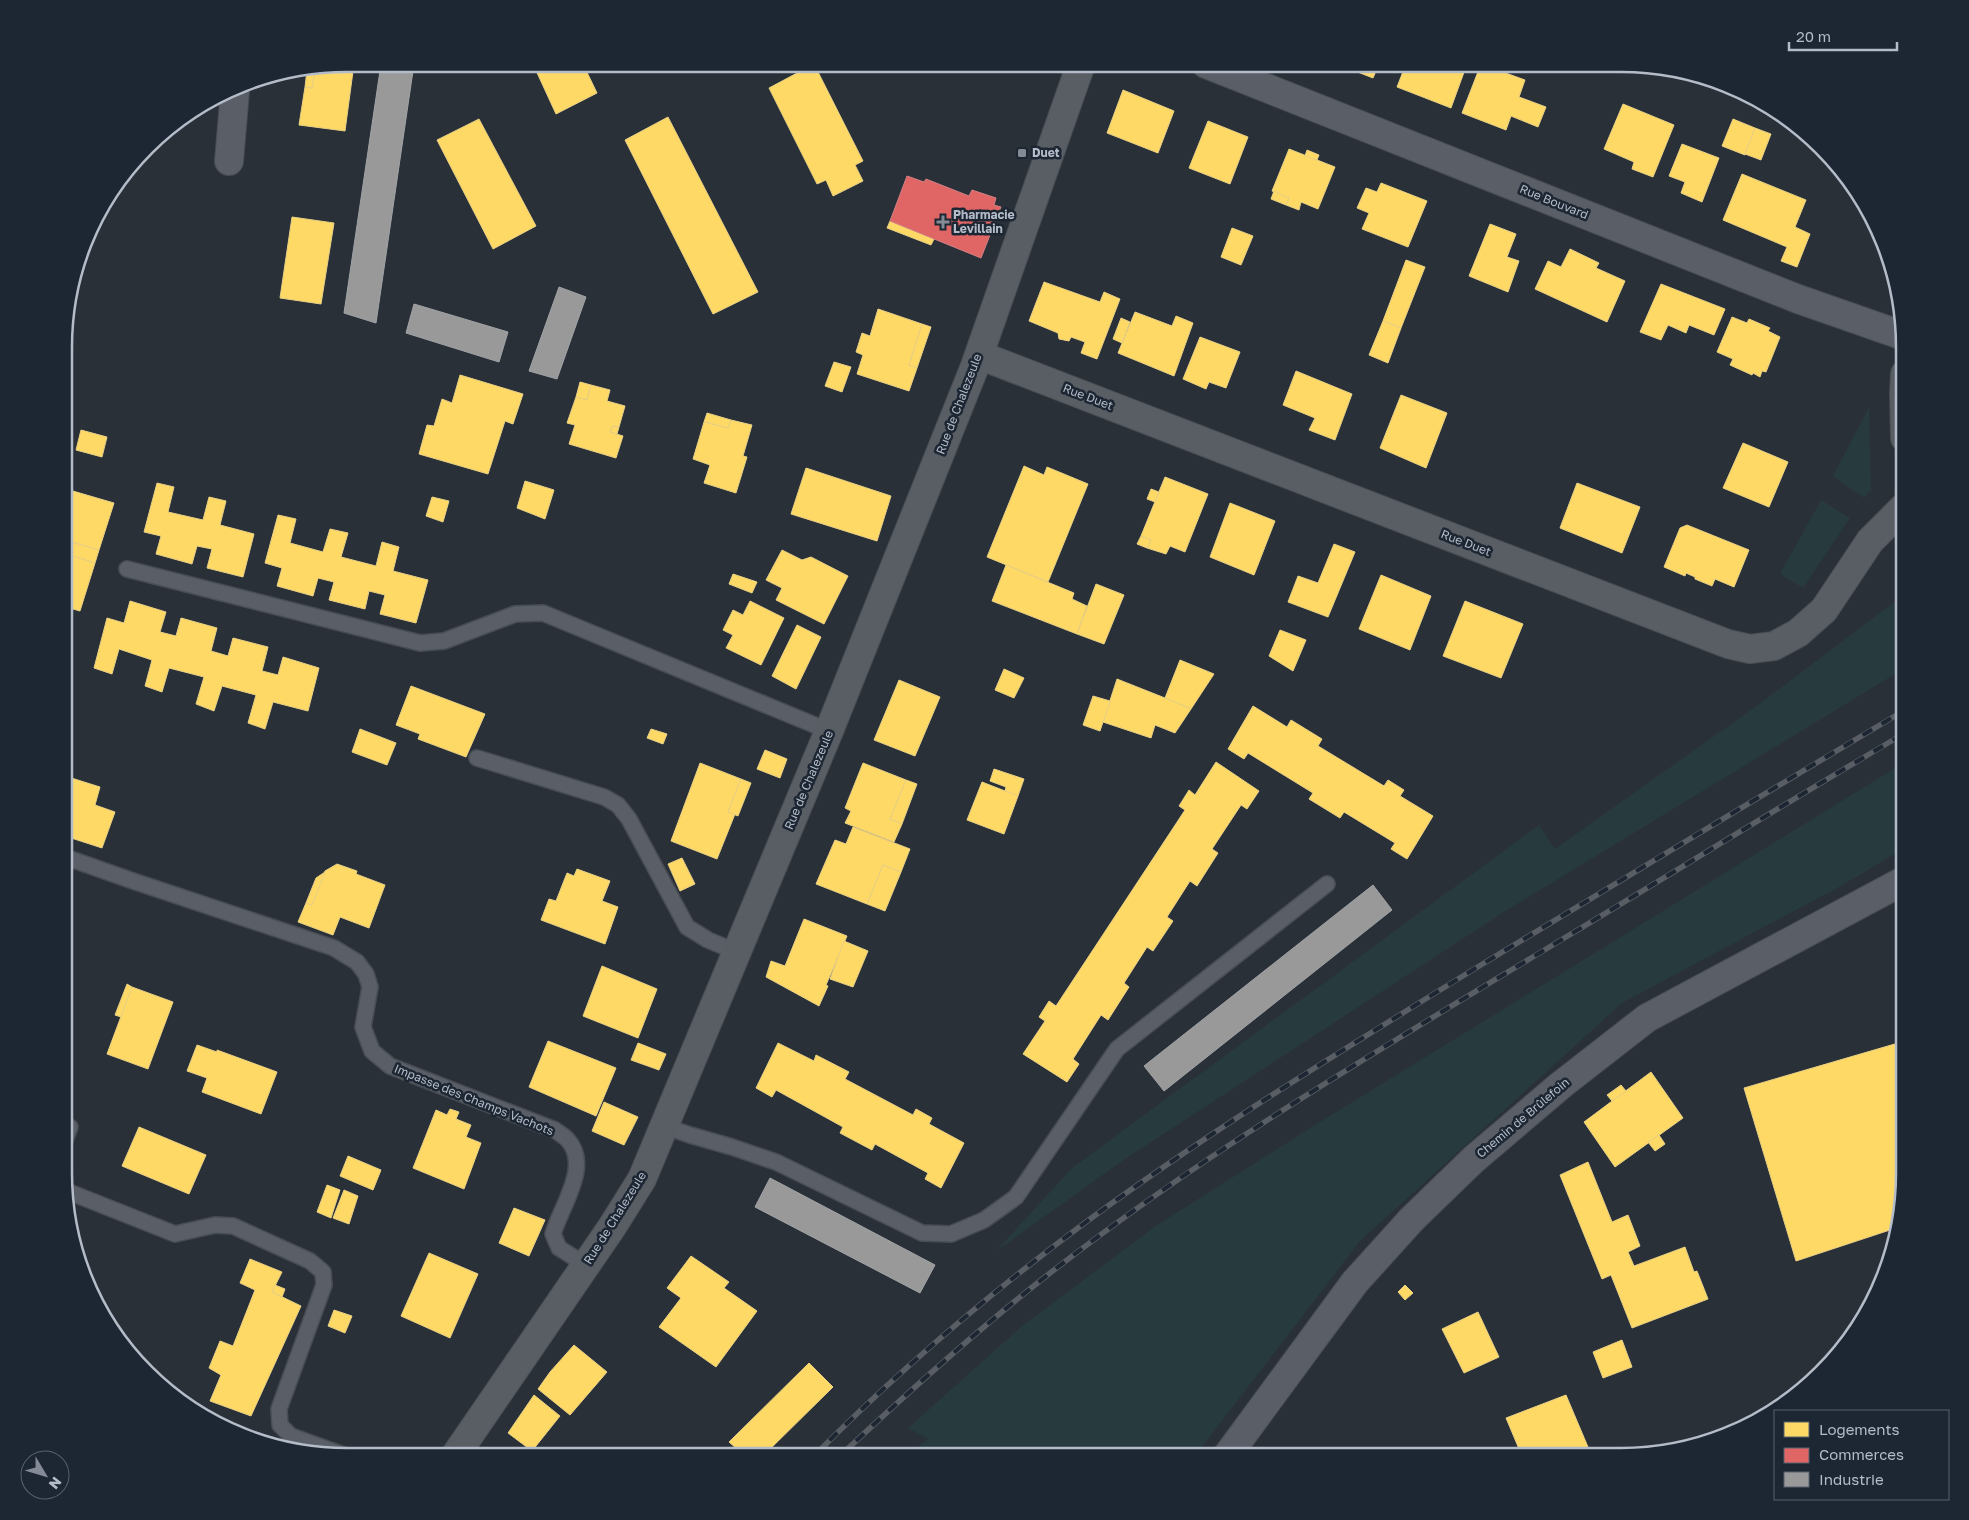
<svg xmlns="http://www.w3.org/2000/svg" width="1969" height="1520" font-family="'Golos Text',sans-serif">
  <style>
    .green { fill: #273a3e }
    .homes { fill: #ffd966; stroke: #e8d084 }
    .shops { fill: #e06666; stroke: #d38084 }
    .industry { fill: #999; stroke: #a1a4a7 }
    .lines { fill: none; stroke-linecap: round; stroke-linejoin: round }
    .lane-casing { stroke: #484c53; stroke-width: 18 }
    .street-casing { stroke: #484c53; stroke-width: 30 }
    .secondary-casing { stroke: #484c53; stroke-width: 30 }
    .lane { stroke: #5a5e66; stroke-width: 15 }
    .street { stroke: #5a5e66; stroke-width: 28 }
    .secondary { stroke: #595d64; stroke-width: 28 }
    .rail-casing { stroke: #595d64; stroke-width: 5.5 }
    .rail { stroke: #1d2633; stroke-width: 4; stroke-dasharray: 11; stroke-linecap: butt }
    .poi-dot { fill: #848b96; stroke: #1d2633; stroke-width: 2 }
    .labels { text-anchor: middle; stroke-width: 5; stroke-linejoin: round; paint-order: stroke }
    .poi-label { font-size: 12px; font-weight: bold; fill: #b4bcc9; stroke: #1d2633; text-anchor: start }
    .street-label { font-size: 12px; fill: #b4bcc9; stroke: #1d2633 }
    .rim { fill: none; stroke: #b4bcc9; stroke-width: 2.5 }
  </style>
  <rect width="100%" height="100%" fill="#2a3038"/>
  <g class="green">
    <path d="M1869 407 1871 490 1864 498 1833 476Z"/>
    <path d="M1821 500 1850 518 1803 588 1780 574Z"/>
    <path d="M1905 594V668L1507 910 1125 1159 995 1252 1072 1168 1539 825 1555 849 1762 702Z"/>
    <path d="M1905 762V848L1841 886 1622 1003 1360 1241 1195 1456H906L928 1439 908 1428 1021 1327 1154 1227 1315 1125Z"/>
  </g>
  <g class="homes">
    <path d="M348 64H354L345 131 299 125 305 87 312 88 315 69Z"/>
    <path d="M533 64H583L597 93 556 114Z"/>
    <path d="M814 64 863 161 855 165 863 181 833 196 826 180 817 184 769 88Z"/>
    <path d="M1337 64H1379L1373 78Z"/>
    <path d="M1406 64H1467L1451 108 1397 87Z"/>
    <path d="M1481 64 1525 80 1519 97 1546 107 1538 127 1511 116 1506 130 1462 113Z"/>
    <path d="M315 69 312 88 305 87 307 70Z"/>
    <path d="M1123 90 1174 111 1158 153 1107 133Z"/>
    <path d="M1623 104 1674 125 1653 177 1632 169 1634 162 1604 149Z"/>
    <path d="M668 117 758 292 713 314 625 140Z"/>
    <path d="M479 119 536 226 493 249 437 140Z"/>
    <path d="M1733 119 1755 128 1745 155 1722 146Z"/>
    <path d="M1208 121 1248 137 1230 184 1189 168Z"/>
    <path d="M1755 128 1771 134 1761 160 1745 154Z"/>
    <path d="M1682 144 1719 158 1702 202 1681 193 1685 182 1669 176Z"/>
    <path d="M1289 149 1335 167 1318 209 1301 202 1299 210 1286 205 1289 198 1272 191Z"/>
    <path d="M1307 150 1319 155 1317 160 1305 156Z"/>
    <path d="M1742 174 1806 200 1795 227 1810 234 1797 267 1781 261 1787 247 1723 220Z"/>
    <path d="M1381 183 1427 201 1408 247 1362 229 1369 213 1357 208 1366 188 1377 192Z"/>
    <path d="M1274 191 1289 198 1286 205 1271 199Z"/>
    <path d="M292 217 334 223 321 304 280 298Z"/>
    <path d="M890 221 934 239 931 245 887 228Z"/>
    <path d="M1490 224 1516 234 1507 257 1519 261 1508 292 1469 276Z"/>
    <path d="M1232 228 1253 236 1241 265 1221 257Z"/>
    <path d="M1570 249 1599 263 1596 268 1625 281 1607 322 1535 289 1548 261 1561 267Z"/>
    <path d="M1406 260 1425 267 1401 328 1383 321Z"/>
    <path d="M1044 282 1100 302 1104 292 1120 299 1097 359 1081 353 1085 342 1071 337 1069 341 1059 339 1058 333 1029 321Z"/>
    <path d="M1661 284 1725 309 1714 335 1689 325 1686 333 1668 325 1661 340 1640 332Z"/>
    <path d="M878 309 922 324 909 365 917 368 909 391 857 374 863 355 856 352 862 333 870 336Z"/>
    <path d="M1135 312 1172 326 1176 316 1193 323 1174 376 1118 353Z"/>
    <path d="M1732 317 1747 323 1749 319 1770 328 1768 331 1780 337 1766 372 1762 371 1760 377 1753 373 1752 375 1730 365 1733 359 1717 352Z"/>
    <path d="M1121 318 1130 322 1122 343 1113 339Z"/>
    <path d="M1383 321 1401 328 1388 363 1369 355Z"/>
    <path d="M922 324 931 327 917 368 909 365Z"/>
    <path d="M1200 337 1240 352 1226 388 1209 382 1206 389 1183 379Z"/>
    <path d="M834 362 851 367 842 392 825 386Z"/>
    <path d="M1296 371 1352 394 1335 440 1309 430 1315 418 1283 405Z"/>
    <path d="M460 375 523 394 513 424 505 421 488 474 419 454 427 425 434 426 442 399 452 403Z"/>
    <path d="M580 382 591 385 587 400 576 397Z"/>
    <path d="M591 385 610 390 607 401 625 406 619 427 613 426 610 432 623 436 616 458 569 444 575 425 567 423 576 397 587 400Z"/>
    <path d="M1401 395 1447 413 1426 468 1380 448Z"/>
    <path d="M707 413 731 420 728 428 704 422Z"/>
    <path d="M731 420 752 425 743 456 747 457 736 493 704 483 710 465 693 459 704 422 728 428Z"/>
    <path d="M613 426 619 427 617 434 610 432Z"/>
    <path d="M81 430 107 437 102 457 76 450Z"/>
    <path d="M1743 443 1788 462 1769 507 1723 488Z"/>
    <path d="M1024 466 1044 475 1047 467 1088 484 1048 582 987 557Z"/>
    <path d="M806 468 891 496 877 541 791 514Z"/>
    <path d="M1165 477 1208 494 1185 552 1170 546 1166 554 1147 548 1151 540 1141 536Z"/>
    <path d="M525 481 554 490 545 519 517 508Z"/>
    <path d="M157 483 174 487 168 512 203 520 209 497 226 501 220 525 254 534 243 577 207 568 212 549 197 546 192 564 156 554 161 536 144 532Z"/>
    <path d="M1577 483 1640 507 1622 553 1560 528Z"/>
    <path d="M66 489 114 503 99 550 68 541 66 550Z"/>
    <path d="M1151 489 1159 492 1155 502 1147 499Z"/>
    <path d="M432 497 449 501 443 522 426 516Z"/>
    <path d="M1230 503 1275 521 1254 575 1210 557Z"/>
    <path d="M278 515 296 519 290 543 323 552 330 529 348 533 341 557 376 566 382 542 399 547 393 571 428 580 416 623 380 614 385 595 369 591 365 609 329 600 334 582 318 578 313 596 277 586 282 568 265 563Z"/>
    <path d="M1687 525 1749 550 1734 587 1715 579 1712 586 1695 579V577L1686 573 1685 576 1664 567 1680 528Z"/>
    <path d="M1141 536 1151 540 1147 548 1137 544Z"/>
    <path d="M68 541 99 550 95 563 66 554Z"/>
    <path d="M1334 544 1355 552 1328 617 1288 602 1298 576 1318 583Z"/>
    <path d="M782 550 802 560 811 557 848 576 824 624 776 600 782 588 766 580Z"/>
    <path d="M66 554 95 563 80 611 66 607Z"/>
    <path d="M1006 565 1074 593 1072 599 1087 606 1077 634 992 601Z"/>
    <path d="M733 574 757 582 752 593 729 584Z"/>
    <path d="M1381 575 1431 596 1410 650 1359 629Z"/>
    <path d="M1096 584 1124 595 1104 644 1077 634Z"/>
    <path d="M130 601 166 612 160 632 176 636 181 618 217 628 211 651 228 656 233 638 268 647 262 671 278 675 283 657 319 668 308 711 273 702 265 729 248 723 256 695 222 686 214 711 196 704 204 677 169 668 162 692 145 686 152 660 119 649 112 674 94 668 107 618 124 623Z"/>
    <path d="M750 601 784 618 761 665 726 648 733 635 723 630 733 610 743 615Z"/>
    <path d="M1465 601 1523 624 1501 678 1443 656Z"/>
    <path d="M797 625 821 637 796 689 772 676Z"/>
    <path d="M1280 630 1306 640 1293 671 1269 656Z"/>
    <path d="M1180 660 1214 674 1191 709 1165 698Z"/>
    <path d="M1004 669 1024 678 1014 698 995 690Z"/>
    <path d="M1117 679 1165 698 1191 709 1175 733 1155 725 1151 738 1103 722Z"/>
    <path d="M899 680 940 697 915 756 874 740Z"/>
    <path d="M411 686 485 714 466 757 418 739 420 734 396 725Z"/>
    <path d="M1093 696 1110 701 1100 731 1083 725Z"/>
    <path d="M1253 706 1287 727 1291 720 1322 739 1318 746 1384 786 1388 780 1404 790 1400 796 1433 816 1407 859 1391 849 1395 843 1344 812 1340 818 1309 799 1313 793 1248 753 1244 759 1228 749Z"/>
    <path d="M360 729 396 743 387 765 352 752Z"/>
    <path d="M651 729 667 734 663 744 647 738Z"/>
    <path d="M765 750 787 759 780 778 757 769Z"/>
    <path d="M1216 762 1259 791 1247 809 1241 805 1212 849 1218 853 1197 886 1190 881 1167 917 1173 921 1153 951 1147 947 1124 983 1129 987 1108 1020 1101 1015 1073 1059 1079 1064 1067 1082 1023 1054 1045 1021 1039 1017 1049 1001 1056 1006 1185 810 1179 806 1189 790 1195 795Z"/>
    <path d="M700 763 741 779 728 812 735 814 717 859 671 841Z"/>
    <path d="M863 763 906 780 890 819 902 824 894 842 845 823 851 811 845 808Z"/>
    <path d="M994 769 1024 779 1018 796 1005 791 1006 787 990 781Z"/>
    <path d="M65 776 100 787 95 805 115 812 102 848 65 836Z"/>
    <path d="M741 779 751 783 738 816 728 812Z"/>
    <path d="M906 780 917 784 902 824 890 819Z"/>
    <path d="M982 782 1018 796 1004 834 967 820Z"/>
    <path d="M853 827 910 849 901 872 883 865 867 904 816 884 835 840 846 844Z"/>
    <path d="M682 858 695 884 680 891 668 864Z"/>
    <path d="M337 864 357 871 356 874 385 885 369 928 340 917 333 935 298 922 306 903 312 905 325 871Z"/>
    <path d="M883 865 901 872 885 911 867 904Z"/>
    <path d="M577 869 610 881 602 901 618 907 605 944 541 920 549 899 556 901 567 873 574 876Z"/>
    <path d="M325 872 312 905 306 903 316 878Z"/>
    <path d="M804 919 847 936 826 985 828 986 819 1006 766 977 771 961 785 966Z"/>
    <path d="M844 941 868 951 853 987 830 979Z"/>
    <path d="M602 966 657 989 638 1038 583 1016Z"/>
    <path d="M127 984 132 987 121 1017 115 1015Z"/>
    <path d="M132 987 173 1002 148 1069 107 1054Z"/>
    <path d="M548 1041 616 1068 596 1116 529 1087Z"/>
    <path d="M1905 1041V1191L1896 1228 1796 1261 1744 1088Z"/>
    <path d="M638 1043 666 1054 659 1070 631 1060Z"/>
    <path d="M778 1043 814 1061 816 1055 849 1072 845 1079 913 1115 916 1109 932 1118 929 1124 964 1143 941 1188 925 1179 928 1173 875 1144 872 1150 840 1133 843 1127 776 1090 772 1097 756 1088Z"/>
    <path d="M197 1045 217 1052V1050L277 1072 261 1114 202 1092 207 1078 187 1071Z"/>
    <path d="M1651 1072 1683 1118 1615 1167 1584 1122Z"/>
    <path d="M1621 1085 1626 1091 1612 1101 1607 1095Z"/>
    <path d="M604 1102 638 1117 624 1145 592 1131Z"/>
    <path d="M450 1109 459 1112 456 1119 471 1125 466 1137 481 1143 464 1189 413 1168 436 1110 447 1115Z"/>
    <path d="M139 1127 206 1155 189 1194 122 1166Z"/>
    <path d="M1659 1135 1665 1144 1655 1151 1648 1142Z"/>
    <path d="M348 1156 381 1170 373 1190 340 1176Z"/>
    <path d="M1588 1162 1612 1222 1628 1215 1640 1246 1628 1252 1634 1266 1685 1247 1694 1272 1697 1271 1708 1299 1632 1328 1611 1275 1602 1279 1560 1175Z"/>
    <path d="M327 1185 340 1190 331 1218 317 1212Z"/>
    <path d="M344 1190 358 1196 349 1224 333 1218Z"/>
    <path d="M514 1208 545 1220 529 1256 499 1243Z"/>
    <path d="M429 1253 478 1274 450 1338 401 1316Z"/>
    <path d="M691 1256 729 1282 724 1288 757 1311 716 1367 659 1327 681 1298 667 1288Z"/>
    <path d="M250 1259 282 1272 272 1292 301 1306 251 1416 210 1401 221 1375 209 1368 220 1341 233 1346 255 1290 240 1283Z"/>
    <path d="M275 1285 285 1289 282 1297 272 1292Z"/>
    <path d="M1405 1285 1413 1293 1405 1300 1398 1292Z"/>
    <path d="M334 1310 352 1316 345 1333 328 1326Z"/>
    <path d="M1478 1312 1499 1357 1464 1373 1442 1329Z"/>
    <path d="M1622 1340 1632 1367 1603 1378 1593 1352Z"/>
    <path d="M574 1345 607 1372 570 1415 538 1389 550 1372Z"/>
    <path d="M809 1363 833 1387 763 1456H745L729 1442Z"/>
    <path d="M534 1395 560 1416 532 1451 508 1433Z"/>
    <path d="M1566 1395 1588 1447 1564 1456H1522L1506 1418Z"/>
  </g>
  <path class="shops" d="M907 176 924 182 926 179 969 196 972 190 996 198 994 205 1001 207 981 258 890 221Z"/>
  <g class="industry">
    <path d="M381 64H414L376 323 344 313Z"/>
    <path d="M559 287 586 297 557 379 529 371Z"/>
    <path d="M414 304 508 332 499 362 406 333Z"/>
    <path d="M1373 885 1392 910 1164 1091 1144 1066Z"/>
    <path d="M770 1178 935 1265 920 1293 755 1207Z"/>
  </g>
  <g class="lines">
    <defs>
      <g id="lane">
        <path d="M127 569 420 643 444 641 515 614 543 613 829 731"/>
        <path d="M477 758 604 797 618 805 629 819 687 927 708 940 737 952"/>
        <path d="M65 857 133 881 334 948 357 962 366 974 370 987 363 1027 372 1051 390 1066 555 1130C559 1133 564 1136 567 1139 592 1165 561 1206 553 1234L559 1248 586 1265"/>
        <path d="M664 1126 690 1135 732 1147 776 1162 922 1233 951 1234 984 1220 1016 1197 1117 1049 1327 884"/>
        <path d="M64 1142 70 1127"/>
        <path d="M64 1190 175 1234 215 1225 233 1226 310 1261 323 1272 324 1285 279 1409 280 1425 291 1436 346 1456"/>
      </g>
      <g id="street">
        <path d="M1206 64 1798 299 1904 336"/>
        <path d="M229 161 235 91"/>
        <path d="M1227 1456 1355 1282 1412 1219 1474 1159 1561 1085 1647 1018 1905 880"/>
      </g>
      <g id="secondary">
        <path d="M979 355 1728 644 1750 649 1774 646 1798 633 1824 610 1870 541 1905 506"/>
        <path d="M1905 438 1904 393 1905 374"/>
        <path d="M455 1456 612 1227 642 1179 829 731 975 366 1081 64"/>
      </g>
    </defs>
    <use href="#lane" class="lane-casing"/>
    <use href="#street" class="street-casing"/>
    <use href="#secondary" class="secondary-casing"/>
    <use href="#lane" class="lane"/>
    <use href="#street" class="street"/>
    <use href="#secondary" class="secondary"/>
    <defs>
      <g id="rail">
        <path d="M814 1456C898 1371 990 1293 1086 1222 1210 1131 1341 1051 1471 971 1615 884 1760 796 1905 710"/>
        <path d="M840 1456C906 1394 974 1333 1045 1277 1208 1149 1389 1044 1566 937 1679 869 1791 800 1905 733"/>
      </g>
    </defs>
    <use href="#rail" class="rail-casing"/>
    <use href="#rail" class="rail"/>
  </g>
  <g class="poi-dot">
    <rect x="1017" y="148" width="10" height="10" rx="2.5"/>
    <path d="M940.5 214.5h5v5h5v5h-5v5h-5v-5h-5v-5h5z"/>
  </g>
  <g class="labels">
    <g class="poi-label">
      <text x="1032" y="157">Duet</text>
      <text x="953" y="219">Pharmacie<tspan x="953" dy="14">Levillain</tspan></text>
    </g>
    <g class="street-label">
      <text transform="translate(1554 202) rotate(22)" y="4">Rue Bouvard</text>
      <text transform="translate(1088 397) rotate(21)" y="4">Rue Duet</text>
      <text transform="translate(959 404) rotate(-69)" y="4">Rue de Chalezeule</text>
      <text transform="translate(1466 543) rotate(21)" y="4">Rue Duet</text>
      <text transform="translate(809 780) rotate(-67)" y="4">Rue de Chalezeule</text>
      <text transform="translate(474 1100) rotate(22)" y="4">Impasse des Champs Vachots</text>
      <text transform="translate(1523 1118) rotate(-40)" y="4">Chemin de Brûlefoin</text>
      <text transform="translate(615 1218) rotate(-58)" y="4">Rue de Chalezeule</text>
    </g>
  </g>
  <path d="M0 0H1969V1520H0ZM347 72H1621A275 275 0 0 1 1896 347V1173A275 275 0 0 1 1621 1448H347A275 275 0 0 1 72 1173V347A275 275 0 0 1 347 72Z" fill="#1d2633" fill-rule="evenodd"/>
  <path class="rim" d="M347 72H1621A275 275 0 0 1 1896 347V1173A275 275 0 0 1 1621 1448H347A275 275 0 0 1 72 1173V347A275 275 0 0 1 347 72Z"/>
  <rect x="1774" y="1410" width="175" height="90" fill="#1d2633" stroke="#59626f"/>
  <rect x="1784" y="1422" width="25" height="15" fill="#ffd966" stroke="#59626f"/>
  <text x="1819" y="1435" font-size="15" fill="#b4bcc9">Logements</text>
  <rect x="1784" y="1448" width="25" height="15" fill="#e06666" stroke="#59626f"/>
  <text x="1819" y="1460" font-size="15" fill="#b4bcc9">Commerces</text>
  <rect x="1784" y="1472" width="25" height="15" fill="#999999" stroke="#59626f"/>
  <text x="1819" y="1485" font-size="15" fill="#b4bcc9">Industrie</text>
  <g transform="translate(45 1475) rotate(128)"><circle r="24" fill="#1d2633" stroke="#59626f"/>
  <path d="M0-4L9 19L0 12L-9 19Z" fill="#848b96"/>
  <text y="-8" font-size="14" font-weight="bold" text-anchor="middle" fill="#b4bcc9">N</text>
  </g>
  <path d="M1789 42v8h108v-8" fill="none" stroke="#b4bcc9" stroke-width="2.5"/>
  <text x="1796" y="42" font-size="15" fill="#b4bcc9" stroke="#1d2633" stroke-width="4" paint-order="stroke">20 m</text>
</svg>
